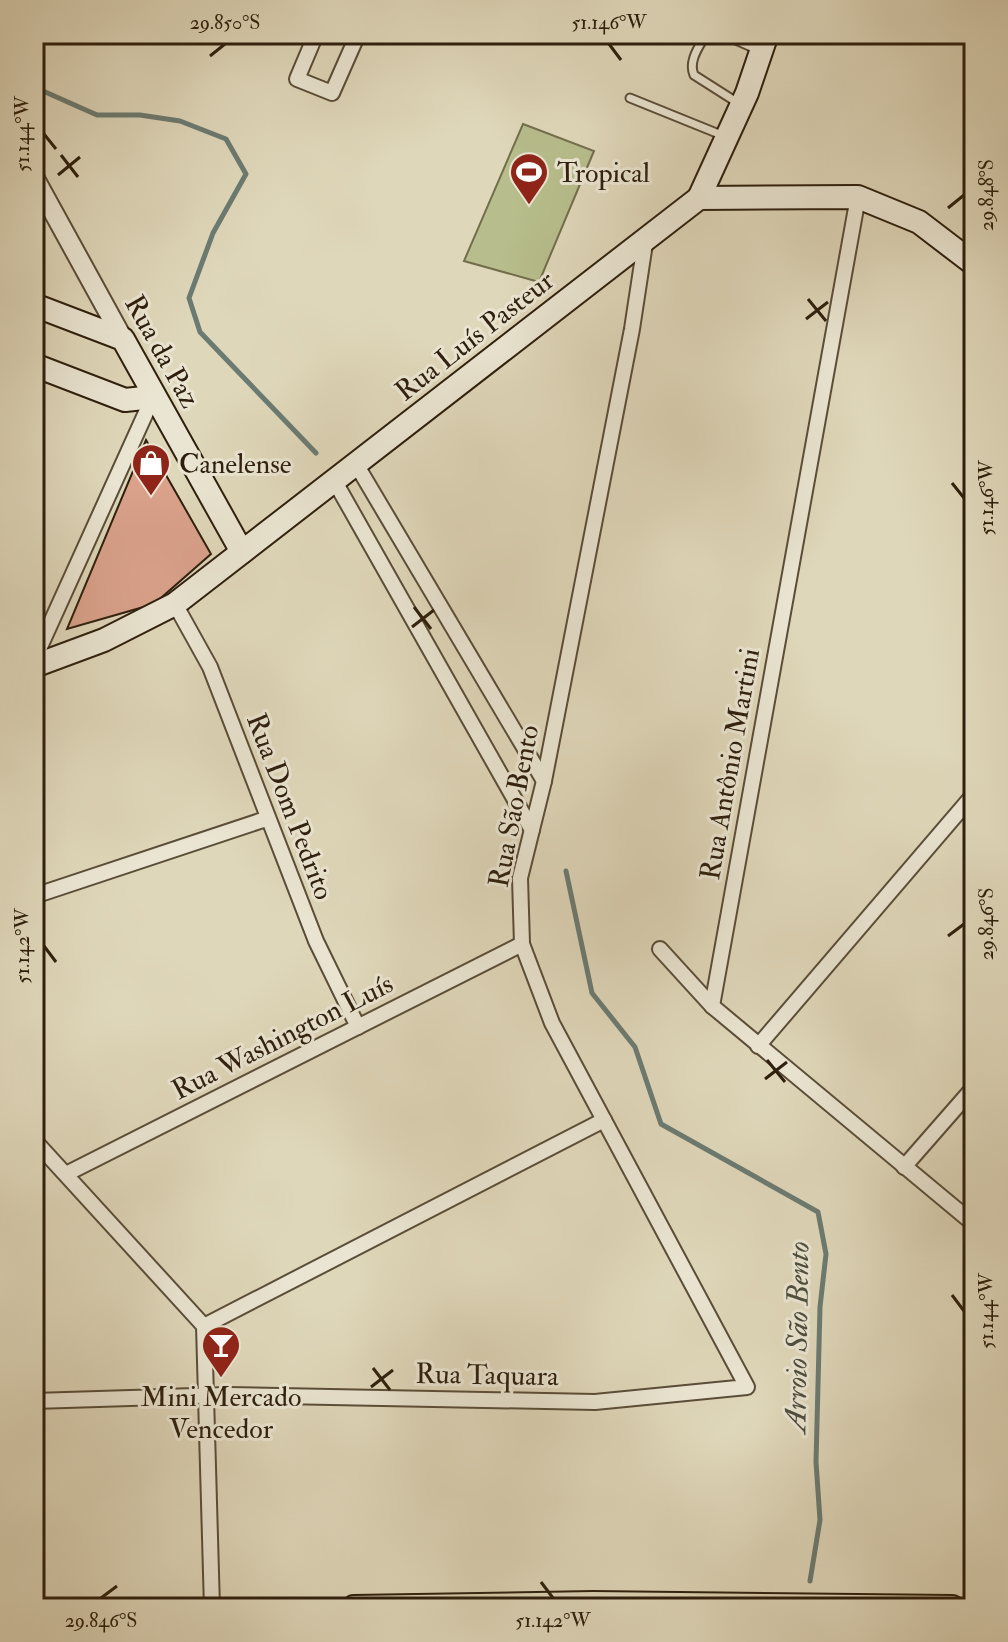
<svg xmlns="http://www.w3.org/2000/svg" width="1008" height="1642" font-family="'IM FELL Double Pica',serif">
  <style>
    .green { fill: #b7bd8c; stroke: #726e4c; stroke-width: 2 }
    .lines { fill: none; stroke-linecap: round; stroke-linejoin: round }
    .stream { stroke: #6b7b72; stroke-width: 5 }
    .building { fill: #daa18b; stroke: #2e1f0d; stroke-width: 2 }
    .service-casing { stroke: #5a4d38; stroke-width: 11 }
    .minor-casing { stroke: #5a4d38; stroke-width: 18 }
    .tertiary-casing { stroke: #5a4d38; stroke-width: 22 }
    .secondary-casing { stroke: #2e1f0d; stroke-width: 26 }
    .primary-casing { stroke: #2e1f0d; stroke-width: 28 }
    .service { stroke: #eae5d2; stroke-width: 7 }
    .minor { stroke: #eae5d2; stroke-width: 14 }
    .tertiary { stroke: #eae5d2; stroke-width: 18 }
    .secondary { stroke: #eae5d2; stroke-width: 22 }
    .primary { stroke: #dfd7ba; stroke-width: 24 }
    .ticks { fill: none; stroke: #2e1f0d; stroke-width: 3 }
    .labels { text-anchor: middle; stroke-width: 6; stroke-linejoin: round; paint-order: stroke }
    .poi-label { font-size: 28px; fill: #2e1f0d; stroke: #eae5d2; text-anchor: start }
    .street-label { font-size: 28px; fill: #2e1f0d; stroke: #eae5d2 }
    .water-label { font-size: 30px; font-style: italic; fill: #4d4d3f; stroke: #eae5d2 }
    .neatline { fill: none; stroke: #2e1f0d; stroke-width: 3 }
    .ticks-label { font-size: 20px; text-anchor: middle; fill: #2e1f0d }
  </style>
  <rect width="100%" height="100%" fill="#dfd7ba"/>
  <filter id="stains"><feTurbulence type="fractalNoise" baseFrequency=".0025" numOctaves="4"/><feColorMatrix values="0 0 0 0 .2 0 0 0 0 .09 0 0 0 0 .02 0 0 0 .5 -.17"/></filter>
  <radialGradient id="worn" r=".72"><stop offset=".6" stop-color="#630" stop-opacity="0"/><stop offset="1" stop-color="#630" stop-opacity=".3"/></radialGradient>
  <path class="green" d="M523 124 594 151 539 282 464 261Z"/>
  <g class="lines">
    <g class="stream">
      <path d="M34 87 97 115H140L180 121 226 139 246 174 213 233 189 298 200 332 316 453"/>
      <path d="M566 871 592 993 635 1047 661 1124 818 1212 826 1254 820 1307 816 1462 820 1520 810 1581"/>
    </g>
  </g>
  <path class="building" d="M146 440 211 554 154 604 67 629Z"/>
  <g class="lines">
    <defs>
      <g id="service">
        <path d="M706 34C699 47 688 61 694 75L738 103"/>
        <path d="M722 34 756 49"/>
        <path d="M630 98 724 136"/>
      </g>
      <g id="minor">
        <path d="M316 34 297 79 332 93 358 34"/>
        <path d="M356 464 544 781"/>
        <path d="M334 480 532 830"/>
        <path d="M175 604 210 667 316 941 358 1027"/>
        <path d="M34 660 153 397"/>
        <path d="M34 896 266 819"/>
        <path d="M660 949 712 1006 974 1224"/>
        <path d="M712 1006 858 197"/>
        <path d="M758 1046 974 794"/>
        <path d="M34 1140 204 1326 212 1608"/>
        <path d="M904 1167 974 1087"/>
        <path d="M66 1174 522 944"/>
        <path d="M204 1326 604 1120"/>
        <path d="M34 1401 227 1395 595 1402 747 1387 552 1023 522 944 520 878 544 781 632 329 646 237"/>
      </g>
      <path id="tertiary" d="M34 177 123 339"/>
      <g id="secondary">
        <path d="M699 198 747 93 767 34"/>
        <path d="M34 305 123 339 242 552"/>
        <path d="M34 365 125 400 153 397"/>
        <path d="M34 666 104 640 175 604 699 198 858 197 919 222 974 264"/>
      </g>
      <path id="primary" d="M354 1608 593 1604 952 1608"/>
    </defs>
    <use href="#service" class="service-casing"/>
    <use href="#minor" class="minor-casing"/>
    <use href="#tertiary" class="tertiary-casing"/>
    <use href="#secondary" class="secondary-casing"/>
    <use href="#primary" class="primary-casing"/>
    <use href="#service" class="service"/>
    <use href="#minor" class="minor"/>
    <use href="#tertiary" class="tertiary"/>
    <use href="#secondary" class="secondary"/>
    <use href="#primary" class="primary"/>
  </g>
  <path class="ticks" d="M609 44 621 60M210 56 225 44M44 134 56 149M61 155 78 177M58 175 80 157M948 208 964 195M808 299 826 321M806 319 828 302M952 483 964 498M414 607 431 629M412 627 434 610M948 936 964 924M44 946 56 962M767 1060 785 1082M765 1079 787 1062M952 1295 964 1311M373 1368 390 1390M371 1387 393 1370M541 1582 553 1598M101 1598 117 1586"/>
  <defs>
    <symbol id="stadium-pin" viewBox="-11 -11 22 30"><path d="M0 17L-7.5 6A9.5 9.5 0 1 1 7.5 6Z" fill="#8f2418" stroke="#eae5d2"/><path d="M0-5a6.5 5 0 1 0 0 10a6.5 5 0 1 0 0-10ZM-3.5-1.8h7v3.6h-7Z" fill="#fff"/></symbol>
    <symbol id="shop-pin" viewBox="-11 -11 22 30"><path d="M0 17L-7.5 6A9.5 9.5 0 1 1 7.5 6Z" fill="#8f2418" stroke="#eae5d2"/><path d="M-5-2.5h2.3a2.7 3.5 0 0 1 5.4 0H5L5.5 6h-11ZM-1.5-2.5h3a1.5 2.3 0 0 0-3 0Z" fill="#fff"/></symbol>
    <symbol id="bar-pin" viewBox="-11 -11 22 30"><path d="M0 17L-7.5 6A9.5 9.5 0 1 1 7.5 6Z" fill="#8f2418" stroke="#eae5d2"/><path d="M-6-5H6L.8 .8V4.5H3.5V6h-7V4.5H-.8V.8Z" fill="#fff"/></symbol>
  </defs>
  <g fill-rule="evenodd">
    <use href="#stadium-pin" x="507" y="150" width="44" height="60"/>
    <use href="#shop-pin" x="129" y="441" width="44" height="60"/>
    <use href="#bar-pin" x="199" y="1323" width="44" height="60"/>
  </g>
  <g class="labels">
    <g class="poi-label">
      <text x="557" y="182">Tropical</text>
      <text x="179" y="473">Canelense</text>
      <text x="221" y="1406" text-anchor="middle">Mini Mercado<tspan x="221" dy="32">Vencedor</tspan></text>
    </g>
    <g class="street-label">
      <text transform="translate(474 335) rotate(-38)" y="10">Rua Luís Pasteur</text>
      <text transform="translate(163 351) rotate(61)" y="10">Rua da Paz</text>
      <text transform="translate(729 764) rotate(-80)" y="10">Rua Antônio Martini</text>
      <text transform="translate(291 806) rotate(69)" y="10">Rua Dom Pedrito</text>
      <text transform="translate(513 806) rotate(-79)" y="10">Rua São Bento</text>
      <text transform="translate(282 1036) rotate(-27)" y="10">Rua Washington Luís</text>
      <text transform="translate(487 1374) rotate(1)" y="10">Rua Taquara</text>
    </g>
    <g class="water-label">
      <text transform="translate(797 1337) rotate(-89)" y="10">Arroio São Bento</text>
    </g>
  </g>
  <rect width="1008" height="1642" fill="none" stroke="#dfd7ba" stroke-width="88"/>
  <rect x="44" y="44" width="920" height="1554" class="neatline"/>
  <g class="ticks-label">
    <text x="225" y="29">29.850°S</text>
    <text x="609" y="29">51.146°W</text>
    <text transform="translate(22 134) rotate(-90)" y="7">51.144°W</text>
    <text transform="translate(986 195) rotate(-90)" y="7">29.848°S</text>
    <text transform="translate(986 498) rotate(-90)" y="7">51.146°W</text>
    <text transform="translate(986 924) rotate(-90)" y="7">29.846°S</text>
    <text transform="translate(22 946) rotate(-90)" y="7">51.142°W</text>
    <text transform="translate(986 1311) rotate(-90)" y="7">51.144°W</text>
    <text x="101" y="1627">29.846°S</text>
    <text x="553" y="1627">51.142°W</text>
  </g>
  <rect width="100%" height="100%" filter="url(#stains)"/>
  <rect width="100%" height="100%" fill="url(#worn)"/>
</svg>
